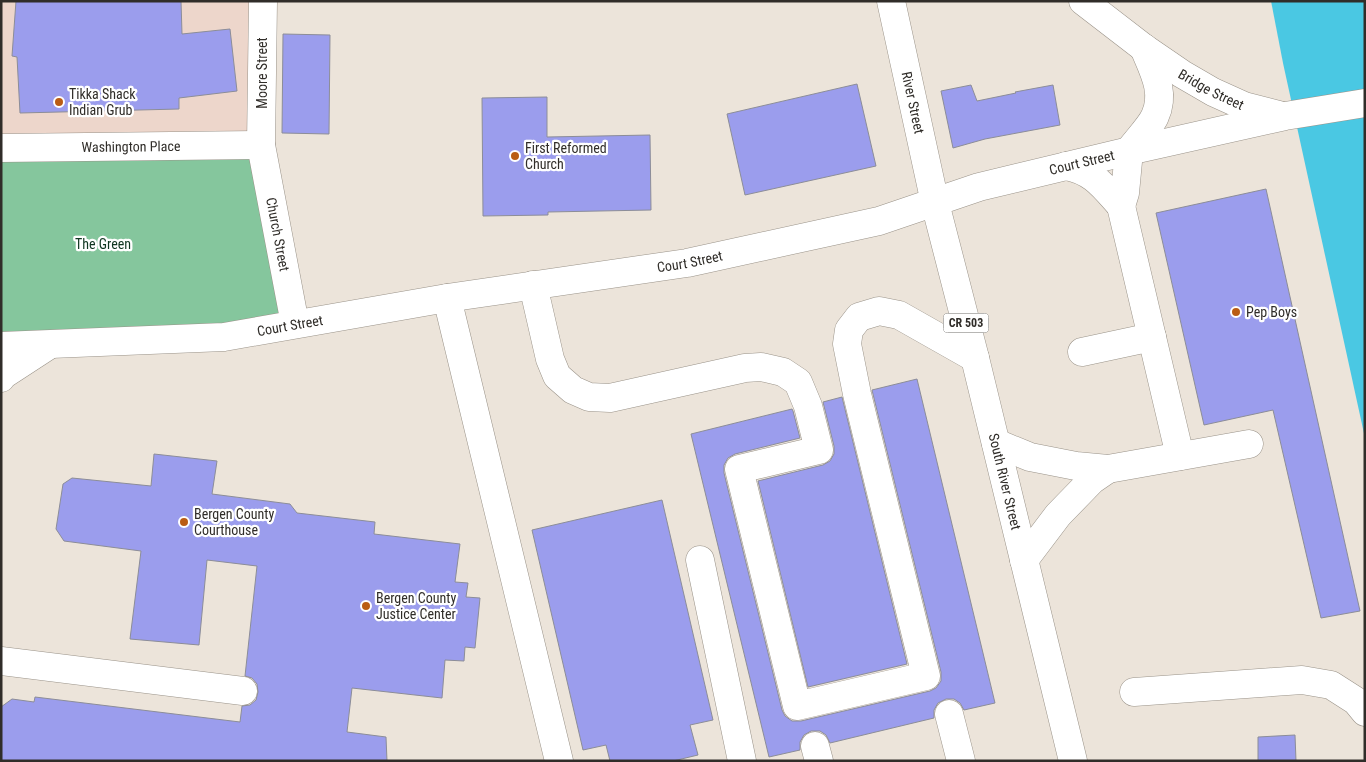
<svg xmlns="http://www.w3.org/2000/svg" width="1366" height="762" font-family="'Roboto Condensed',sans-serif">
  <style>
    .commercial { fill: #edd6cb }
    .green { fill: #85c69d }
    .water { fill: #4ac8e3 }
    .building { fill: #9b9ded; stroke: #8c8d98 }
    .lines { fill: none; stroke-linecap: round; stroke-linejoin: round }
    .minor-casing { stroke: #9a9389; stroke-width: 29 }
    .major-casing { stroke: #9a9389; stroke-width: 29 }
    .minor { stroke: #fff; stroke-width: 28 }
    .major { stroke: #fff; stroke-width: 28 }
    .poi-dot { fill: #ba5c13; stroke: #fff; stroke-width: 2 }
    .labels { text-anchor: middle; stroke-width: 4.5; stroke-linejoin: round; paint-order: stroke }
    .shield { fill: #fff; stroke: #6e6c69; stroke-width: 1 }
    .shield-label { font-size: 12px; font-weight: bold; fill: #302d29 }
    .street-label { font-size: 14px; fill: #302d29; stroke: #fff }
    .poi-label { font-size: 14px; fill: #302d29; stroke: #fff; text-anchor: start }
    .park-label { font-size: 14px; fill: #0f3520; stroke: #fff }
  </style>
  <rect width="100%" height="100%" fill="#ece4da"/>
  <path class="commercial" d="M1 1H263L261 145 1 148Z"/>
  <path class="green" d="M261 145 295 324 1 346V148Z"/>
  <path class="water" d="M1271 1H1365V438L1283 63Z"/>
  <g class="building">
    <path d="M16 1H181L182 34 230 29 237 91 179 98V109L20 113 17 57 12 56Z"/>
    <path d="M283 34 330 35 329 134 282 133Z"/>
    <path d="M857 84 876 166 745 195 727 114Z"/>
    <path d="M971 85 977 101 1016 93 1015 92 1053 85 1060 125 985 139 953 148 941 91Z"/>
    <path d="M547 97V137L650 135 651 210 548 212V215L483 216 482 98Z"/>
    <path d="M1266 189 1360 611 1321 618 1273 410 1204 425 1156 213Z"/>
    <path d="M917 379 995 703 964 710 960 703 954 699H946L938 703 934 710V718L830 743 826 735 820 731H811L804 735 800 742V750L769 757 691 434 792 409 793 411 800 438 735 454 728 458 724 465V473L782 710 785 716 792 721H801L930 691 936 688 941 681V672L872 390Z"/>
    <path d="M842 397 907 664 808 687 758 481 823 465 830 461 834 454V446L823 402Z"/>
    <path d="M154 454 217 461 212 494 290 504 297 513 375 522 374 534 460 544 455 582 468 583 466 597 480 598 475 648 465 647 464 661 445 660 442 698 352 688 347 732 386 737 387 761H1V707L12 699 34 702 35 697 240 722 242 706 250 705 256 700 258 692 257 684 252 678 245 676 257 566 207 560 199 645 130 639 141 551 64 541 56 529 63 484 72 478 151 486Z"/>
    <path d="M662 500 713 720 690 725 698 755 673 761H610L606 745 583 750 532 530Z"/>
    <path d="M1295 735 1296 761H1258V737Z"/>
  </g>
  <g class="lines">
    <defs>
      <g id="minor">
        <path id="s1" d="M263 1 261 145 295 324"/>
        <path id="s2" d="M1 148 261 145"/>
        <path d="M1066 166C1093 171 1103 186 1121 206L1125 193 1129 151"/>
        <path d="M1121 206 1180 456"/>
        <path d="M533 285 550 359 557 376 573 390 589 397 610 398 745 368 761 367 783 372 798 382 808 406 819 450 739 469 797 706 926 676 857 394 847 344 849 330 859 317 879 311 899 315 975 358"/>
        <path d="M447 298 559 761"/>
        <path d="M1082 352 1152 337"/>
        <path d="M996 443 1030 457 1076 466 1108 469 1249 444"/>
        <path d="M700 560 742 761"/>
        <path d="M1024 560 1058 515 1092 480 1108 469"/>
        <path d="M1 661 243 691"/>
        <path d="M1134 692 1302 680 1331 685 1356 701 1365 712"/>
        <path d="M949 714 961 761"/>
        <path d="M815 746 819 761"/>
      </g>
      <g id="major">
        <path id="s3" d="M891 1 935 203 975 358 1073 761"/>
        <path id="s4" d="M1083 1 1144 48 1182 74 1213 92 1244 106 1279 115"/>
        <path d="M1129 151C1136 141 1151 126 1155 116 1166 92 1153 70 1144 48"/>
        <path id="s5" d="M1 346 224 337 447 298 687 263 879 221 979 187 1129 151 1285 116 1365 103"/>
        <path d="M1 378 3 375 49 345"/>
      </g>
    </defs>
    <use href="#minor" class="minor-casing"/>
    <use href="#major" class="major-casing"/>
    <use href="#minor" class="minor"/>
    <use href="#major" class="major"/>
  </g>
  <g class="poi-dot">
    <circle cx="59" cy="102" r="5"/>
    <circle cx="515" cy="156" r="5"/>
    <circle cx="1236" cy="312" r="5"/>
    <circle cx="184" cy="522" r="5"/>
    <circle cx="366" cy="606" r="5"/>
  </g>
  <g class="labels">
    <rect class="shield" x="943.5" y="313.5" width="45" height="19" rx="4"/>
    <g class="shield-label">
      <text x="966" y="327">CR 503</text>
    </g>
    <g class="street-label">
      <text transform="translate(262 73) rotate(-90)" y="5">Moore Street</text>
      <text dy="5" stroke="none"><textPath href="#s4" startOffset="156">Bridge Street</textPath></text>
      <text dy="5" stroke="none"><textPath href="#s3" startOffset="104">River Street</textPath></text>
      <text dy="5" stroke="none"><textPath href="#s2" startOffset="130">Washington Place</textPath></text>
      <text dy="5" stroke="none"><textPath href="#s5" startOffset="1100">Court Street</textPath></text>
      <text dy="5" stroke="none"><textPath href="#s1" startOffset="235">Church Street</textPath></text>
      <text dy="5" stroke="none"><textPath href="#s5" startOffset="695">Court Street</textPath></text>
      <text dy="5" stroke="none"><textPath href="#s5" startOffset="290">Court Street</textPath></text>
      <text dy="5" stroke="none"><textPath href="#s3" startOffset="494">South River Street</textPath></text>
    </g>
    <g class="poi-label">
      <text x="69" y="99">Tikka Shack<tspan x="69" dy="16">Indian Grub</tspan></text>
      <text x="525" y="153">First Reformed<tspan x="525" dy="16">Church</tspan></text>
      <text x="1246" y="317">Pep Boys</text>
      <text x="194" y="519">Bergen County<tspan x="194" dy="16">Courthouse</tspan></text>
      <text x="376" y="603">Bergen County<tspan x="376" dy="16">Justice Center</tspan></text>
    </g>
    <g class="park-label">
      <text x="103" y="249">The Green</text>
    </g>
  </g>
  <rect width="1366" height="762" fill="none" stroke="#302d29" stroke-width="5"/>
</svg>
